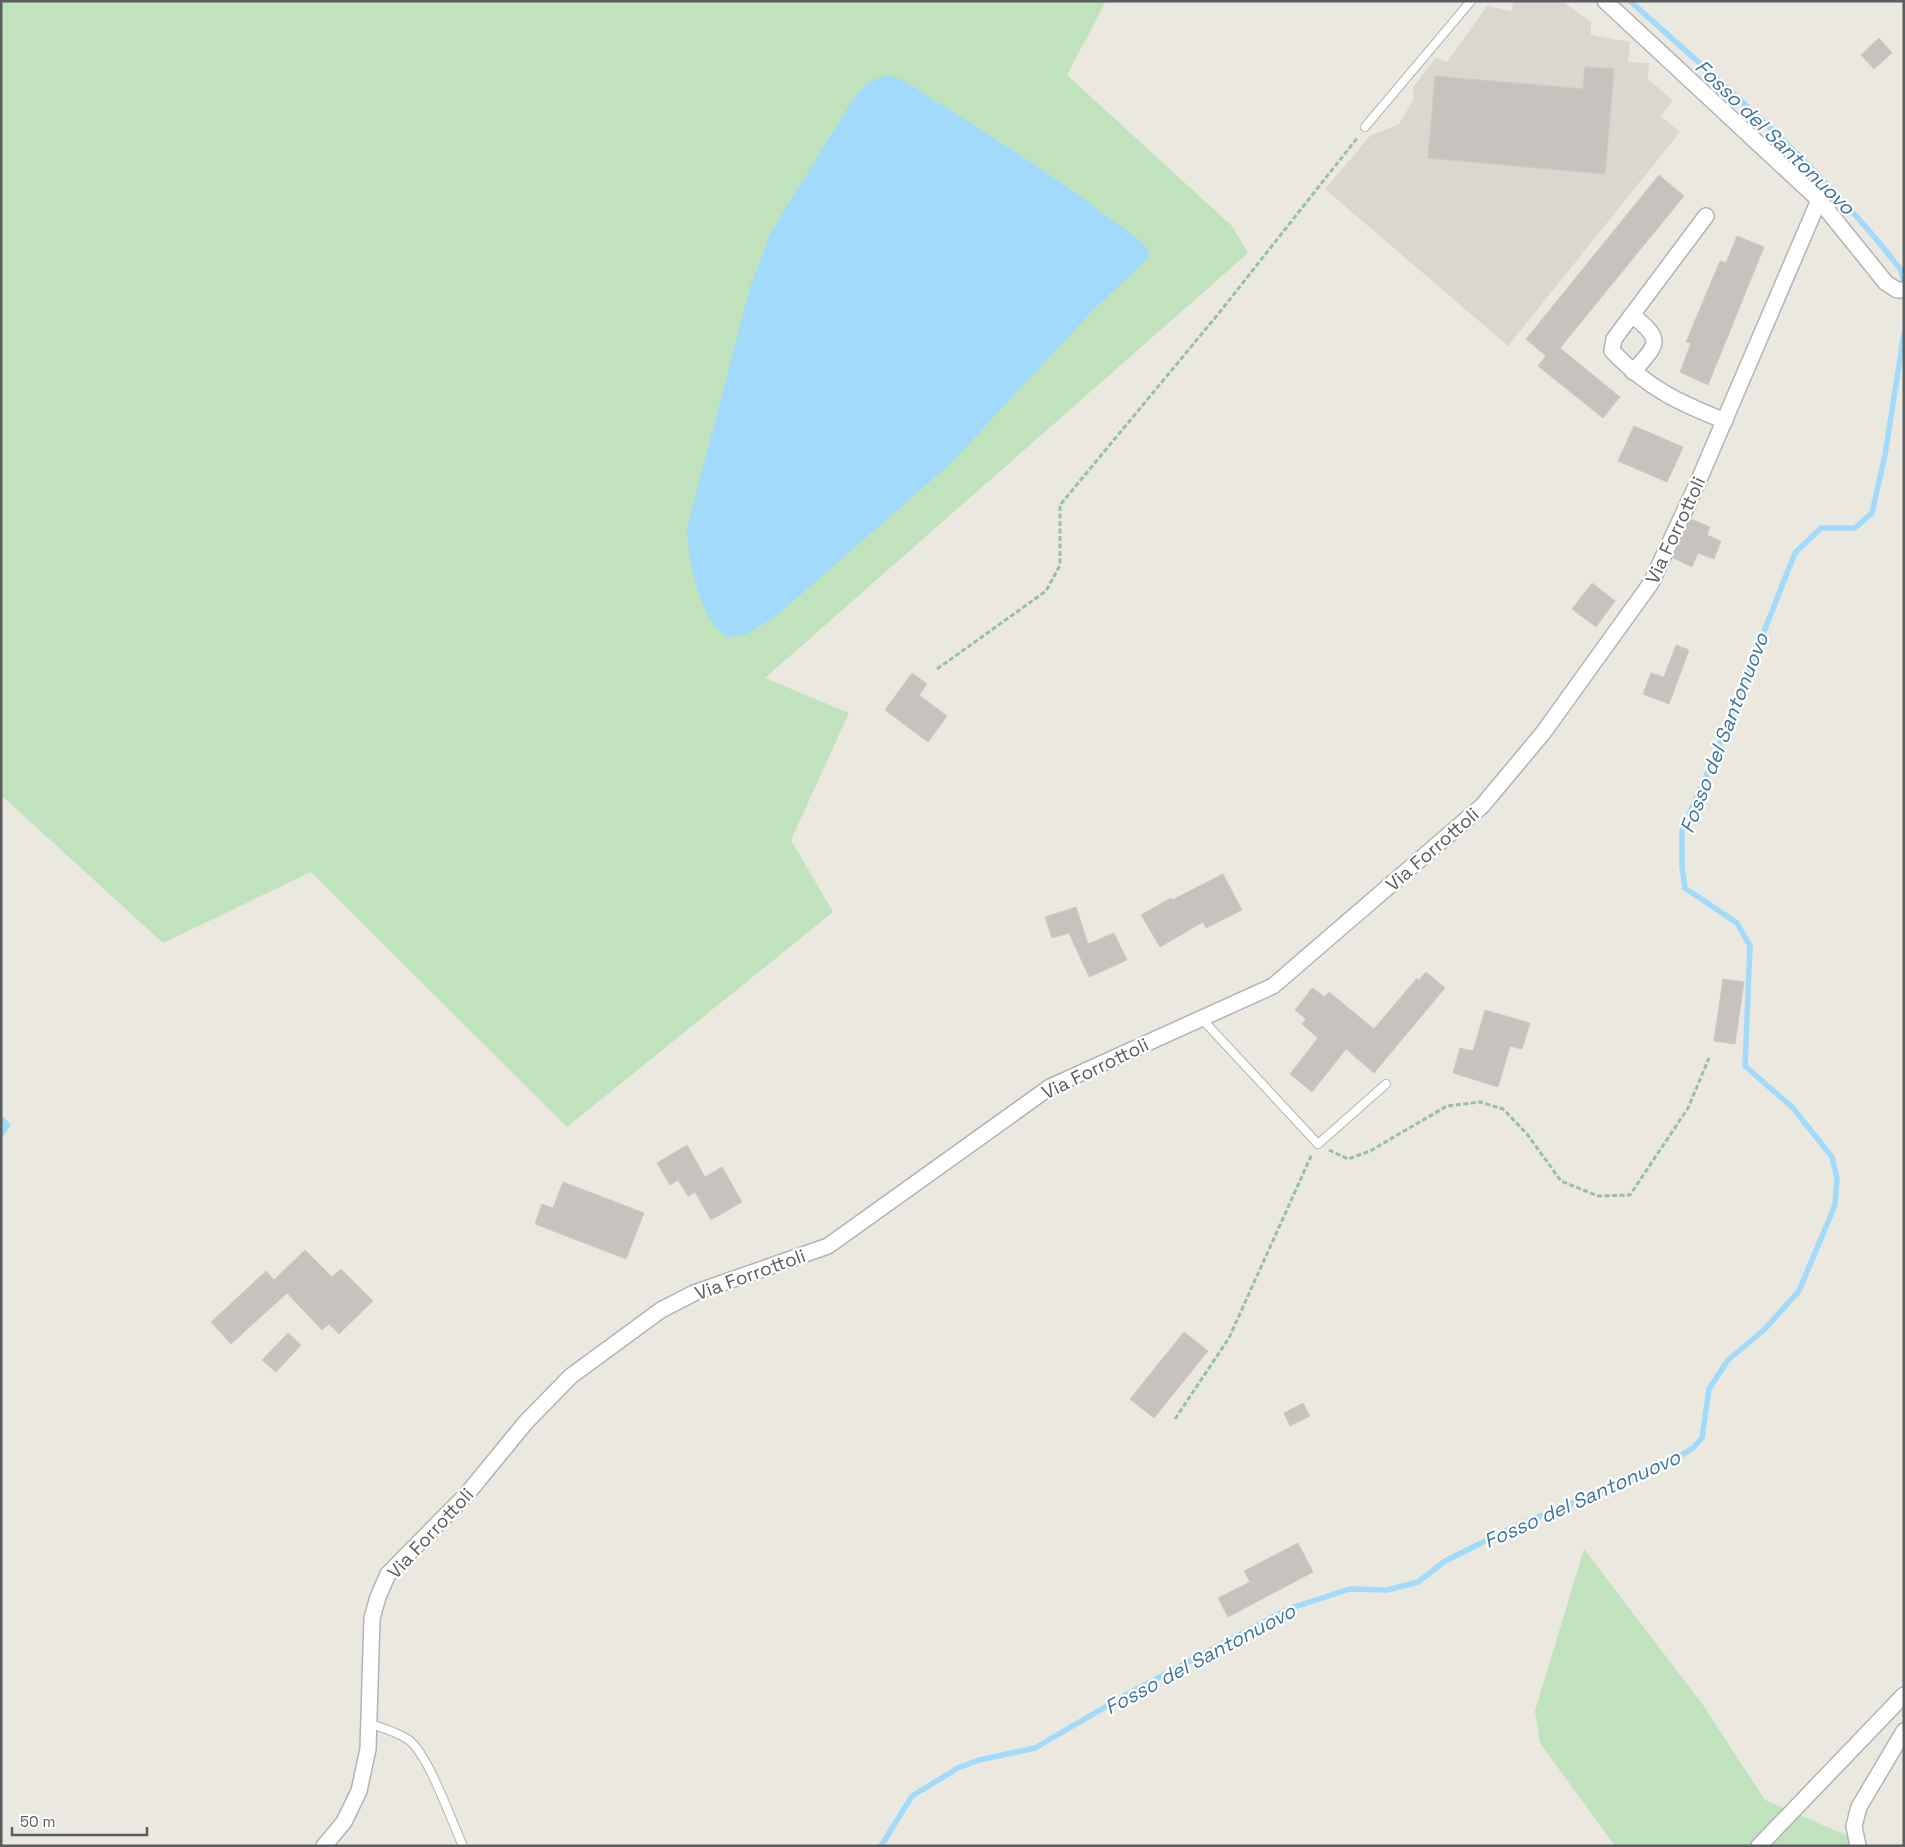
<svg xmlns="http://www.w3.org/2000/svg" width="1905" height="1847" font-family="'Space Grotesk',sans-serif">
  <style>
    .education { fill: #dbd7ce }
    .green { fill: #c0e2bd }
    .water { fill: #a1dafa }
    .lines { fill: none; stroke-linecap: round; stroke-linejoin: round }
    .stream { stroke: #a1dafa; stroke-width: 5.5 }
    .building { fill: #c6c3be; stroke: #cfc9bf }
    .service-casing { stroke: #b1b4b7; stroke-width: 10 }
    .minor-casing { stroke: #b1b4b7; stroke-width: 18 }
    .path { stroke: #97c2a0; stroke-width: 3; stroke-dasharray: 5 2.5; stroke-linecap: butt }
    .service { stroke: #fff; stroke-width: 8 }
    .minor { stroke: #fff; stroke-width: 15 }
    .labels { text-anchor: middle; stroke-width: 4.5; stroke-linejoin: round; paint-order: stroke }
    .street-label { font-size: 19px; fill: #595d60; stroke: #fff }
    .water-label { font-size: 20px; font-style: italic; fill: #3e76a2; stroke: #fff }
  </style>
  <rect width="100%" height="100%" fill="#ebe8e0"/>
  <path class="education" d="M1513 1H1562L1591 22V35L1630 42 1628 62 1649 63 1648 79 1673 100 1661 116 1680 132 1508 346 1325 189 1370 136 1399 124 1414 99 1413 87 1436 58 1447 62 1487 6 1512 11Z"/>
  <g class="green">
    <path d="M1 1H1106L1067 75 1232 226 1248 253 765 678 849 713 791 840 833 912 567 1127 311 872 163 943 1 795Z"/>
    <path d="M1584 1549 1703 1705 1765 1800 1871 1846H1615L1540 1743 1535 1711Z"/>
  </g>
  <g class="water">
    <path d="M887 75 903 80C973 126 1047 169 1113 221 1125 230 1144 239 1150 254L1148 258 1093 310 950 464 775 617 746 634 727 637C699 619 688 559 687 528L750 288 770 234 852 101 868 82Z"/>
    <path d="M1 1114 11 1125 1 1139Z"/>
  </g>
  <g class="lines">
    <g class="stream">
      <path d="M1630 1C1725 86 1823 169 1901 270L1904 284"/>
      <path d="M881 1846 912 1796 958 1768 979 1760 1035 1748 1124 1696 1288 1609 1350 1589 1387 1590 1418 1582 1445 1561 1509 1529 1664 1466 1693 1448 1702 1438 1709 1389 1728 1360 1765 1329 1799 1291 1835 1205 1837 1178 1832 1157 1793 1108 1745 1066 1750 946 1737 923 1685 888 1682 867V830L1714 758 1795 553 1821 528H1855L1872 513 1885 455 1904 333"/>
    </g>
  </g>
  <g class="building">
    <path d="M1879 38 1892 53 1874 69 1861 55Z"/>
    <path d="M1585 67 1614 69 1605 174 1428 158 1435 76 1583 89Z"/>
    <path d="M1659 175 1684 196 1560 348 1620 397 1603 418 1538 366 1546 356 1526 339Z"/>
    <path d="M1737 236 1764 247 1708 385 1680 372 1691 343 1686 342 1720 261 1726 263Z"/>
    <path d="M1634 426 1683 447 1667 482 1618 461Z"/>
    <path d="M1691 519 1710 527 1707 535 1721 541 1714 559 1698 553 1692 567 1673 558Z"/>
    <path d="M1592 583 1615 601 1596 627 1572 609Z"/>
    <path d="M1676 645 1689 650 1669 704 1643 694 1651 673 1664 677Z"/>
    <path d="M912 673 927 684 919 695 947 716 928 742 885 710Z"/>
    <path d="M1223 874 1242 910 1206 928 1203 922 1160 947 1141 915 1171 898 1172 900Z"/>
    <path d="M1076 907 1088 944 1114 933 1127 960 1089 977 1069 933 1052 938 1045 917Z"/>
    <path d="M1426 972 1445 988 1374 1073 1346 1049 1312 1092 1290 1074 1318 1038 1302 1024 1306 1019 1295 1010 1312 988 1325 997 1329 992 1374 1029 1417 978 1419 980Z"/>
    <path d="M1723 979 1744 982 1735 1044 1714 1041Z"/>
    <path d="M1485 1010 1530 1023 1522 1049 1510 1046 1498 1087 1453 1073 1460 1048 1473 1051Z"/>
    <path d="M687 1145 705 1177 722 1167 742 1202 711 1220 695 1192 688 1196 678 1180 670 1185 657 1163Z"/>
    <path d="M563 1182 644 1213 626 1259 535 1224 542 1204 553 1208Z"/>
    <path d="M305 1250 332 1277 341 1269 373 1301 339 1334 329 1324 322 1330 287 1293 231 1344 211 1322 266 1271 274 1280Z"/>
    <path d="M1184 1332 1208 1351 1154 1418 1130 1399Z"/>
    <path d="M288 1333 301 1345 276 1372 262 1360Z"/>
    <path d="M1303 1403 1310 1416 1290 1426 1284 1413Z"/>
    <path d="M1298 1543 1313 1572 1228 1617 1218 1598 1250 1582 1244 1571Z"/>
  </g>
  <g class="lines">
    <defs>
      <g id="service">
        <path d="M1365 127 1471 1"/>
        <path d="M1201 1018 1318 1144 1386 1084"/>
        <path d="M370 1724C384 1728 397 1732 409 1740 429 1756 451 1820 463 1846"/>
      </g>
      <g id="minor">
        <path d="M1605 1 1819 200 1886 283 1897 290H1904"/>
        <path d="M1706 216 1614 339 1612 351C1648 388 1677 402 1725 421"/>
        <path d="M1632 315C1665 341 1657 344 1633 372"/>
        <path d="M324 1846 344 1822 359 1791 368 1749 372 1618 378 1597 388 1574 467 1494 526 1422 571 1376 661 1310 694 1293 828 1246 1050 1087 1273 986 1482 806 1543 733 1651 583 1698 482 1819 200"/>
        <path d="M1759 1846 1904 1695"/>
        <path d="M1858 1846 1854 1826 1859 1807 1904 1731"/>
      </g>
    </defs>
    <use href="#service" class="service-casing"/>
    <use href="#minor" class="minor-casing"/>
    <g class="path">
      <path d="M937 669 1046 591 1060 565V505L1219 313 1358 137"/>
      <path d="M1329 1150 1348 1159 1370 1151 1447 1106 1480 1102 1503 1109 1527 1134 1561 1181 1598 1196 1630 1195 1688 1108 1709 1058"/>
      <path d="M1175 1419 1229 1338 1312 1154"/>
    </g>
    <use href="#service" class="service"/>
    <use href="#minor" class="minor"/>
  </g>
  <g class="labels">
    <g class="street-label">
      <text transform="translate(1675 530) rotate(-65)" y="7">Via Forrottoli</text>
      <text transform="translate(1432 849) rotate(-41)" y="7">Via Forrottoli</text>
      <text transform="translate(1095 1068) rotate(-26)" y="7">Via Forrottoli</text>
      <text transform="translate(750 1274) rotate(-20)" y="7">Via Forrottoli</text>
      <text transform="translate(430 1533) rotate(-47)" y="7">Via Forrottoli</text>
    </g>
    <g class="water-label">
      <text transform="translate(1775 137) rotate(44)" y="7">Fosso del Santonuovo</text>
      <text transform="translate(1724 733) rotate(-69)" y="7">Fosso del Santonuovo</text>
      <text transform="translate(1582 1499) rotate(-24)" y="7">Fosso del Santonuovo</text>
      <text transform="translate(1200 1659) rotate(-28)" y="7">Fosso del Santonuovo</text>
    </g>
  </g>
  <rect width="1905" height="1847" fill="none" stroke="#595d60" stroke-width="5"/>
  <path d="M12 1827v8h135v-8" fill="none" stroke="#595d60" stroke-width="2.5"/>
  <text x="20" y="1827" font-size="15" fill="#595d60" stroke="#ffffff" stroke-width="4" paint-order="stroke">50 m</text>
</svg>
